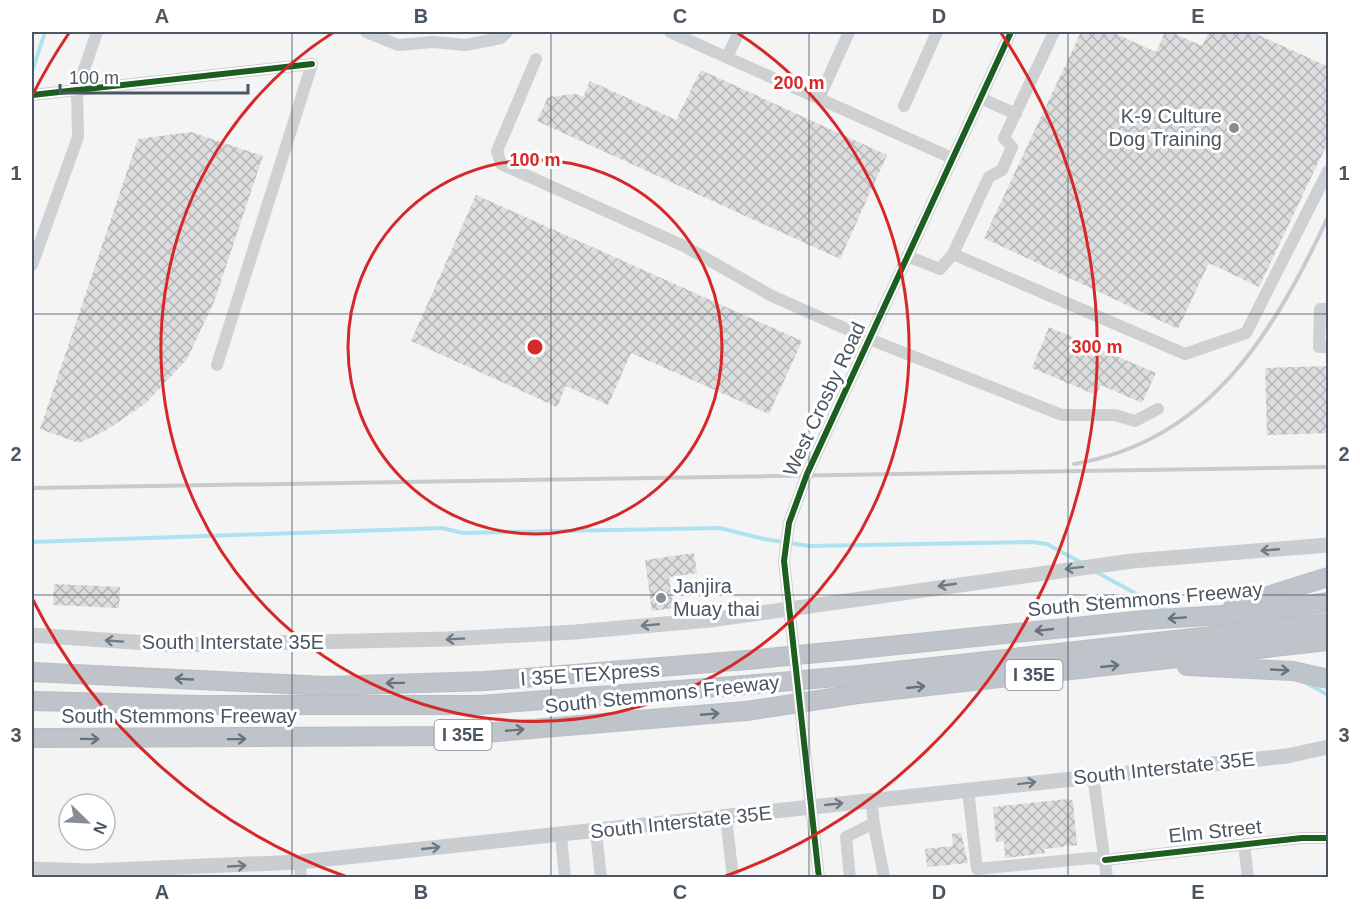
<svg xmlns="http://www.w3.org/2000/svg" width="1360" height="909" font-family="Arial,sans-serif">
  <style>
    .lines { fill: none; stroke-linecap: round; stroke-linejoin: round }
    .stream { stroke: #aee2f0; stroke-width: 4 }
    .building { fill: url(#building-cross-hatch) }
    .highway-casing { stroke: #b9bec3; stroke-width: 20 }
    .minor { stroke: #ced0d2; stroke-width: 12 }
    .major { stroke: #caced1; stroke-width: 15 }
    .highway { stroke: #bec4c9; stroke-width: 18 }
    .rail { stroke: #c9cacc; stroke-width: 4 }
    .highway-bridge-casing { stroke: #b9bec3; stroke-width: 20; stroke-linecap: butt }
    .highway-bridge { stroke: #bec4c9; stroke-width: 18 }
    .cycleway-casing { stroke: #fff; stroke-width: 10 }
    .cycleway { stroke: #1b5e20; stroke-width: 6 }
    .oneway { stroke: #707a83 }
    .oneway2 { stroke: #67727b }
    .grid { fill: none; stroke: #4a5661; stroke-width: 1.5; stroke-opacity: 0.55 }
    .ring { fill: none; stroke: #d62828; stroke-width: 3 }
    .poi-dot { fill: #868d94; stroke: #fff; stroke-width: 2 }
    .labels { text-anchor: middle; stroke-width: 6; stroke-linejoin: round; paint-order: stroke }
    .shield { fill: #fff; stroke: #808990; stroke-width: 1.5 }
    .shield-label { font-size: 18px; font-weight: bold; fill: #4a5661 }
    .poi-label { font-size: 20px; fill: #4a5661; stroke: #fff; text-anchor: end }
    .street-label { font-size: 20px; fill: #4a5661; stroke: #fff }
    .centre { fill: #d62828; stroke: #fff; stroke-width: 3 }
    .ring-label { font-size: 18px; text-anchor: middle; font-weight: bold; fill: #d62828; stroke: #fff; stroke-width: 6; stroke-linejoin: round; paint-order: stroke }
    .neatline { fill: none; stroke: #4a5661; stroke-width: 2 }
    .grid-label { font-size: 20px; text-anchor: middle; font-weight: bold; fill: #4a5661 }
  </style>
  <defs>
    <pattern id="building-cross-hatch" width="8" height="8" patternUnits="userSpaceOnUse" patternTransform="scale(1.5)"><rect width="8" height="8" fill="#ddddde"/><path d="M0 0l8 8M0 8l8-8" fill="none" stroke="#b5b6b7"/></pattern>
  </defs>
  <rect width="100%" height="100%" fill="#f4f4f4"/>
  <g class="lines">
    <g class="stream">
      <path d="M32 72 45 32"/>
      <path d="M32 542 442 528 463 533 720 528 764 539 809 546 1032 542 1047 544 1082 563"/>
      <path d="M1096 572 1168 611"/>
      <path d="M1303 681 1328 695"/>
    </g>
  </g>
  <g class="building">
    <path d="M1081 32H1112L1156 52 1165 32H1171L1202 46 1209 32H1252L1329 67V140L1259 287 1209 263 1178 329 984 238Z"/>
    <path d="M701 70 887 155 840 259 537 121 548 97 576 94 583 97 590 81 676 120Z"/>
    <path d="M191 132 263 156 214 302 187 359 146 403 105 431 79 443 40 429 138 139Z"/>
    <path d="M476 195 802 341 769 414 631 353 608 405 566 386 557 407 411 341Z"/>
    <path d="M1049 327 1156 373 1142 403 1101 385 1096 395 1032 368Z"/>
    <path d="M1329 366V433L1267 435 1265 368Z"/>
    <path d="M694 553 697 573 669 577 674 608 652 611 645 560Z"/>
    <path d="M54 584 120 587 119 608 53 605Z"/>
    <path d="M1068 799 1073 801 1077 845 1044 849 1045 853 1005 858 1004 841 996 842 993 807Z"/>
    <path d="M961 833 968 863 927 867 925 849 953 846 952 834Z"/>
  </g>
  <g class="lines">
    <defs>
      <g id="highway">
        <path d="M1233 607 1328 577"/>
        <path d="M859 649 1144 620 1253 613 1328 602"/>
        <path d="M1187 666 1293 671 1328 679"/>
        <path d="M32 672 326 686 486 681 747 660"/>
        <path d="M860 675 1328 623"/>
        <path d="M858 694 1328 641"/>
        <path d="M32 701 200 705H479L745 685"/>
        <path d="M32 738 449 736 746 711"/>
      </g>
    </defs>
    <use href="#highway" class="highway-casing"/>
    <g class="minor">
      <path d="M366 32 398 45 433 42 466 45 501 38 507 32"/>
      <path d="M670 32 952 158"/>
      <path d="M727 57 739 32"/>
      <path d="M536 59 497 151 501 164 684 246 772 296 869 339 1062 415H1115L1135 421 1158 409"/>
      <path d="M32 95 312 64 217 365"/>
      <path d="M819 98 849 32"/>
      <path d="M980 98 1016 114"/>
      <path d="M904 106 937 32"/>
      <path d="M953 254 1185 354 1246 333 1328 171"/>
      <path d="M907 256 940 269 953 254 989 177 1002 170 1012 147 1004 138 1054 32"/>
      <path d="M32 265 78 137 77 90 97 32"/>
      <path d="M1328 309H1320L1319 347H1328"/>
      <path d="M1093 775 1107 878"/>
      <path d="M968 790 977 869 1092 858 1105 860 1302 838H1328"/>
      <path d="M872 800C872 827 880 851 884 878"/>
      <path d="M726 818 733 878"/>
      <path d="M596 831 601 878"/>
      <path d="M561 835 565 878"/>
      <path d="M1244 844 1248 878"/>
      <path d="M300 862 301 878"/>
      <path d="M819 878 784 561 789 523 807 474 1011 32"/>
      <path d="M850 878 846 837 872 824"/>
    </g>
    <g class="major">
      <path d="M32 635 176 645 447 639 575 632 710 620 1132 561 1328 545"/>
      <path d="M32 869 88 871 300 862 1287 756 1328 747"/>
    </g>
    <use href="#highway" class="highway"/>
    <g class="rail">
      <path d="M1074 464C1210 441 1274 332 1328 217"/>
      <path d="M32 488 1328 467"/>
    </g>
    <defs>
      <g id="highway-bridge">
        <path d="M747 660 859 649"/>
        <path d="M745 685 860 675"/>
        <path d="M746 711 858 694"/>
      </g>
    </defs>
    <use href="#highway-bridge" class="highway-bridge-casing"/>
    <use href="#highway-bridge" class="highway-bridge"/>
    <defs>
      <g id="cycleway">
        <path d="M32 95 312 64"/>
        <path d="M1105 860 1302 838H1328"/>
        <path d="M819 878 784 561 789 523 807 474 1011 32"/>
      </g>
    </defs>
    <use href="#cycleway" class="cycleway-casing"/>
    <use href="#cycleway" class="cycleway"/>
  </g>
  <defs><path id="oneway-shaft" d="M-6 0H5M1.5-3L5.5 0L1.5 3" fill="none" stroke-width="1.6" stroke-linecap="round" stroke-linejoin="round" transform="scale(1.5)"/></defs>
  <g class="oneway">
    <use href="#oneway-shaft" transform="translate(1270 550) rotate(175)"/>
    <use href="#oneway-shaft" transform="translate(1074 568) rotate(173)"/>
    <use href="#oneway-shaft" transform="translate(947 585) rotate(172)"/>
    <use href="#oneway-shaft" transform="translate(650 625) rotate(175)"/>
    <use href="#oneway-shaft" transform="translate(455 639) rotate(177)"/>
    <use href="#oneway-shaft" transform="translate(114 641) rotate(-176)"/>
    <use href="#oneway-shaft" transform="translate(1027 783) rotate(-7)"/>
    <use href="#oneway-shaft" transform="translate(834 804) rotate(-6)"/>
    <use href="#oneway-shaft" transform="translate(431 848) rotate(-6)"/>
    <use href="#oneway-shaft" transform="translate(237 866) rotate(-3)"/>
  </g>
  <g class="oneway2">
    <use href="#oneway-shaft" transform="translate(1177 618) rotate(176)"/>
    <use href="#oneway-shaft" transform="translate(1044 630) rotate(174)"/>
    <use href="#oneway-shaft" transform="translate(1110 666) rotate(-6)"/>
    <use href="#oneway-shaft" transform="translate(1280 670) rotate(3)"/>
    <use href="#oneway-shaft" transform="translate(184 679) rotate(-177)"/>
    <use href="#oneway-shaft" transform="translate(395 683) rotate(179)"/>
    <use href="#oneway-shaft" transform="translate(916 687) rotate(-6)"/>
    <use href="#oneway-shaft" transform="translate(710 714) rotate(-5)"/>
    <use href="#oneway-shaft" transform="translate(515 730) rotate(-5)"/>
    <use href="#oneway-shaft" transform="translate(90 739) rotate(1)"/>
    <use href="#oneway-shaft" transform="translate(237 739) rotate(-1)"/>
  </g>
  <path class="grid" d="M292 32V878M551 32V878M809 32V878M1068 32V878M32 314H1328M32 595H1328"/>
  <g class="ring">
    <circle cx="535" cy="347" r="187"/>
    <path d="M736 32A374 374 0 1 1 334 32"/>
    <path d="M347 877A562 562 0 0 1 32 598M32 96A562 562 0 0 1 69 33M1001 33A562 562 0 0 1 723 877"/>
  </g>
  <g class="poi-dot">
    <circle cx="1234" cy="128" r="6"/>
    <circle cx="661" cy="598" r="6"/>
  </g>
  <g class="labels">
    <g class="shield">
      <rect x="1005.5" y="660" width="57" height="30" rx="4.5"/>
      <rect x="434.5" y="720" width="57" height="30" rx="4.5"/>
    </g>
    <g class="shield-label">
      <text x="1034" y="681">I 35E</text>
      <text x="463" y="741">I 35E</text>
    </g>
    <g class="poi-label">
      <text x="1222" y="123">K-9 Culture<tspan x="1222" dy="23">Dog Training</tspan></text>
      <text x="673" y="593" text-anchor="start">Janjira<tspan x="673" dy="23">Muay thai</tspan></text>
    </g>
    <g class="street-label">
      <text transform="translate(824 399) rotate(-65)" y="7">West Crosby Road</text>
      <text transform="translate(1145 599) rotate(-5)" y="7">South Stemmons Freeway</text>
      <text x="233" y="649">South Interstate 35E</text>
      <text transform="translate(590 674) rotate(-4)" y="7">I 35E TEXpress</text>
      <text transform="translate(662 694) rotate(-6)" y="7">South Stemmons Freeway</text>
      <text x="179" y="723">South Stemmons Freeway</text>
      <text transform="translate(1164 768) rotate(-6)" y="7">South Interstate 35E</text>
      <text transform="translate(681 822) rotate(-6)" y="7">South Interstate 35E</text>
      <text transform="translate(1215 831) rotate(-6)" y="7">Elm Street</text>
    </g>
  </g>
  <circle cx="535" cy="347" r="9" class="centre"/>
  <g class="ring-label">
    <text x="799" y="89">200 m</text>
    <text x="535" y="166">100 m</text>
    <text x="1097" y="353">300 m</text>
  </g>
  <rect width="1360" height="909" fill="none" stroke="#ffffff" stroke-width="66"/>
  <g transform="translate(87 822) rotate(114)"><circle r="28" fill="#ffffff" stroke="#b7bbc0" stroke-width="1.5"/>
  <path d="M0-4.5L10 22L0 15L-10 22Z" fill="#868d94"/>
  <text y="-9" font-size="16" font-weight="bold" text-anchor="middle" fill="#4a5661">N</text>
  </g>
  <path d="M60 84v9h188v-9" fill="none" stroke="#4a5661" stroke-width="3"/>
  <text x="69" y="84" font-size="18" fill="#4a5661" stroke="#ffffff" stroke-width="4.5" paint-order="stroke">100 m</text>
  <rect x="33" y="33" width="1294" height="843" class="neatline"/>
  <g class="grid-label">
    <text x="162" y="23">A</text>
    <text x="421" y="23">B</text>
    <text x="680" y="23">C</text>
    <text x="939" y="23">D</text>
    <text x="1198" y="23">E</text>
    <text x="16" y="180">1</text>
    <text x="1344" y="180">1</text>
    <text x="16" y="461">2</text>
    <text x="1344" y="461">2</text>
    <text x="16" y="742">3</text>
    <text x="1344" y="742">3</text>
    <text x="162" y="899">A</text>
    <text x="421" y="899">B</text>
    <text x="680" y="899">C</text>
    <text x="939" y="899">D</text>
    <text x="1198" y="899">E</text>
  </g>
</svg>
